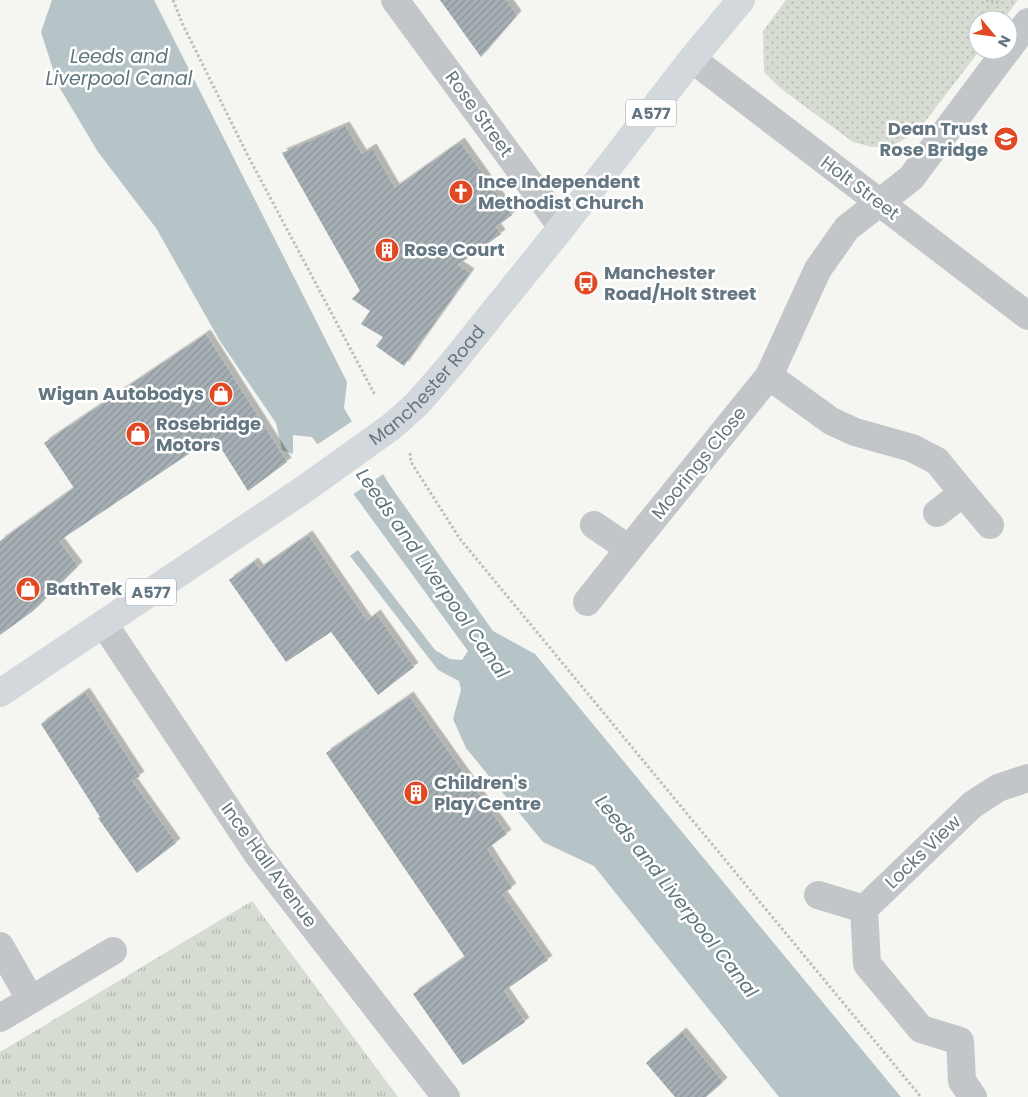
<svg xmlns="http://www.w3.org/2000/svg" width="1028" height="1097" font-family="Poppins,sans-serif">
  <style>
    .grass { fill: url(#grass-tufts) }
    .park { fill: url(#park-dots) }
    .water { fill: #b7c4c7 }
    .pier { fill: #f5f5f1 }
    .building { fill: url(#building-hatch); filter: url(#shadow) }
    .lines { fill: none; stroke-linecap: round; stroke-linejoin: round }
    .path { stroke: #bcbec0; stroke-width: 3; stroke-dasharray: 2.5 2.5; stroke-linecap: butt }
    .minor { stroke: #c2c6c9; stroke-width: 28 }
    .highway { stroke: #d3d8dc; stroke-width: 28 }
    .labels { text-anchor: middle; stroke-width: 5; stroke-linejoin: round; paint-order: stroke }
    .shield { fill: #fff; stroke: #929fa8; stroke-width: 1 }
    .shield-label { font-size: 16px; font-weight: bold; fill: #647682 }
    .street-label { font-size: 18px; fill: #647682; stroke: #fff }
    .poi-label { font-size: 18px; font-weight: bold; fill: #647682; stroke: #fff; text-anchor: start }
    .water-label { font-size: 19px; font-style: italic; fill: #5f787f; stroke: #fff }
  </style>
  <defs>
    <pattern id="grass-tufts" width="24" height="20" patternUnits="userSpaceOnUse" patternTransform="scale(1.25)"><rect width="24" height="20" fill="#d6dcd2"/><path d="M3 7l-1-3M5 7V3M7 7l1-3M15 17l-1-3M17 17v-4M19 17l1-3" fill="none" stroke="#b1b7b0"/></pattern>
    <pattern id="park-dots" width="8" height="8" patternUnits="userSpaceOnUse" patternTransform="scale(1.25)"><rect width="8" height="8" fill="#d6dcd2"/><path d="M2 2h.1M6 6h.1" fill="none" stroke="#b1b7b0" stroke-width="1.8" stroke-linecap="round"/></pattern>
    <pattern id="building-hatch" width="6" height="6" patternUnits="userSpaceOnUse" patternTransform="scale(1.25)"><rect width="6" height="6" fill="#a6afb4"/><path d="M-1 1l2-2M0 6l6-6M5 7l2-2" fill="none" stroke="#8b9398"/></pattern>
    <filter id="shadow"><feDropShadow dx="4.5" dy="-4.5" stdDeviation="0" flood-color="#0004"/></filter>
  </defs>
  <rect width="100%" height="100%" fill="#f5f5f1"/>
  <path class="grass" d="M252 901 398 1097H0V1052Z"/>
  <path class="park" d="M786 0H1018L1003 20H978V50H980L917 132 892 146 872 147 853 142 780 88 764 72 763 31Z"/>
  <path class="water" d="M52 0H154L347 382 344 408 389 484 493 631 535 654 901 1097H779L594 866 543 842 466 748 453 719 461 690 459 681 438 670 350 556 358 550 435 650 450 659 462 660 468 651 312 437 293 435V454L282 450 276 423 220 341 156 228 98 152 58 85 41 32Z"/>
  <path class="pier" d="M354 420 385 473 352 495 315 446Z"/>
  <g class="building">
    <path d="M440 0H506L517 15 481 57Z"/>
    <path d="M345 126 362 154 372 148 395 188 460 142 512 215 496 227 501 234 458 265 470 273 404 366 376 346 383 337 361 324 370 311 352 299 360 291 282 153Z"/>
    <path d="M206 334 287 462 248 491 214 437 59 541 78 566 33 611 0 635V541L74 488 44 443Z"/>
    <path d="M308 535 367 621 376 614 414 667 378 695 331 632 286 662 229 580 254 562 259 569Z"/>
    <path d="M85 692 140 776 132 781 176 843 137 873 98 818 100 817 41 724Z"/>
    <path d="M409 696 507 834 487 849 512 888 502 894 548 960 504 991 525 1022 463 1065 413 994 465 957 326 753Z"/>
    <path d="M682 1032 723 1082 706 1097H675L646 1063Z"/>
  </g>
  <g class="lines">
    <g class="path">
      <path d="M173 0 183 25 247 154 375 395"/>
      <path d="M986 0 1000 3"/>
      <path d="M410 453 411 462 460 539 921 1097"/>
    </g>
    <g class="minor">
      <path d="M395 0 562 227"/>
      <path d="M1008 49 1028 22"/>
      <path d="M692 59 1028 316"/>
      <path d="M769 376 831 421 855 432 912 448 937 461 963 493"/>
      <path d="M937 513 963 493 990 525"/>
      <path d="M629 549 769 376 818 269 847 228 911 178 1007 50"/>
      <path d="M587 602 629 549 594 525"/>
      <path d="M104 624 258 855 446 1097"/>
      <path d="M818 895 864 909 972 805 998 788 1028 778"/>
      <path d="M864 909 867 964 921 1029 960 1041 962 1081 973 1097"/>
      <path d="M0 946 30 999"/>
      <path d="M0 1018 113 951"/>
    </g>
    <path class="highway" id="s1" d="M0 693 303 490 391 427 417 404 450 366 562 227 692 59 741 0"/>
  </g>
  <defs>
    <symbol id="school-disc" viewBox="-11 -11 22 22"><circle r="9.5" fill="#e14925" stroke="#fff"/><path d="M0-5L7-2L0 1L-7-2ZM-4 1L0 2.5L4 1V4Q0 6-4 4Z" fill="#fff"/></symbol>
    <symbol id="church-disc" viewBox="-11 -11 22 22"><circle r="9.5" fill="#e14925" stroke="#fff"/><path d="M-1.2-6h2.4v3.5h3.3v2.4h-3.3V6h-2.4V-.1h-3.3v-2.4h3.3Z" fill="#fff"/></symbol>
    <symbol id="building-disc" viewBox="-11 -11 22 22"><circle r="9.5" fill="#e14925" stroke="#fff"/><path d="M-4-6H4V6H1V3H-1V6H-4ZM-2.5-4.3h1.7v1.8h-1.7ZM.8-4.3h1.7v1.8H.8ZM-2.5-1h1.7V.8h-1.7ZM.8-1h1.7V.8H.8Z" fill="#fff"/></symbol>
    <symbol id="bus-disc" viewBox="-11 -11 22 22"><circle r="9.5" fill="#e14925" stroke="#fff"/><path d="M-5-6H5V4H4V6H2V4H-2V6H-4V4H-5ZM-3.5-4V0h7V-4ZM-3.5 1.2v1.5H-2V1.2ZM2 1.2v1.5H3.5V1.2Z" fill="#fff"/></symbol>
    <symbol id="shop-disc" viewBox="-11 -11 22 22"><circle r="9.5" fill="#e14925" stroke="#fff"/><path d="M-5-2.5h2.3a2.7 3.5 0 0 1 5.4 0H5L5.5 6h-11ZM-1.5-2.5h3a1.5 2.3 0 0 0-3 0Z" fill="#fff"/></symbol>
  </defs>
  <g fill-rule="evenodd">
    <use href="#school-disc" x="992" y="125" width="28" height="28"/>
    <use href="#church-disc" x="447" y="178" width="28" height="28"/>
    <use href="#building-disc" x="373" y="236" width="28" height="28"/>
    <use href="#bus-disc" x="572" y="269" width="28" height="28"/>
    <use href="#shop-disc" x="207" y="380" width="28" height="28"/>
    <use href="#shop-disc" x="124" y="420" width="28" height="28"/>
    <use href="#shop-disc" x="14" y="575" width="28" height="28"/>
    <use href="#building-disc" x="402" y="779" width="28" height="28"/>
  </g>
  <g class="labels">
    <g class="shield">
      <rect x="626" y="99.5" width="50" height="27" rx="4"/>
      <rect x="126" y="578.5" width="50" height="27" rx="4"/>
    </g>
    <g class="shield-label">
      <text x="651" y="119">A577</text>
      <text x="151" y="598">A577</text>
    </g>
    <g class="street-label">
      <text transform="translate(479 114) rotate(54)" y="6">Rose Street</text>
      <text transform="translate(860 188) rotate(37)" y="6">Holt Street</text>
      <text dy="6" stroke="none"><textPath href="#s1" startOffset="528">Manchester Road</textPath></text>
      <text transform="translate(699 463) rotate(-51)" y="6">Moorings Close</text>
      <text transform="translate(923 852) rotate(-44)" y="6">Locks View</text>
      <text transform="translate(269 865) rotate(54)" y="6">Ince Hall Avenue</text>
    </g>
    <g class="poi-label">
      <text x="988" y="135" text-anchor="end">Dean Trust<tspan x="988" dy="21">Rose Bridge</tspan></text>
      <text x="478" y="188">Ince Independent<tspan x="478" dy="21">Methodist Church</tspan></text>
      <text x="404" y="256">Rose Court</text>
      <text x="604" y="279">Manchester<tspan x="604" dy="21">Road/Holt Street</tspan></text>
      <text x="204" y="400" text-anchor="end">Wigan Autobodys</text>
      <text x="156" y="430">Rosebridge<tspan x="156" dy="21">Motors</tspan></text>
      <text x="46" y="595">BathTek</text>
      <text x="434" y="789">Children's<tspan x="434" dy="21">Play Centre</tspan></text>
    </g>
    <g class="water-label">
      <text x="119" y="63">Leeds and<tspan x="119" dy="22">Liverpool Canal</tspan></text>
      <text transform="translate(433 573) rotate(55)" y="7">Leeds and Liverpool Canal</text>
      <text transform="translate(677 896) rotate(52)" y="7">Leeds and Liverpool Canal</text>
    </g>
  </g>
  <g transform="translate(993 35) rotate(119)"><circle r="24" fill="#ffffff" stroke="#c1c8cd"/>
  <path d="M0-4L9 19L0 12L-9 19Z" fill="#e14925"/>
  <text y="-8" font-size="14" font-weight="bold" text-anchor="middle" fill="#647682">N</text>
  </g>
</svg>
